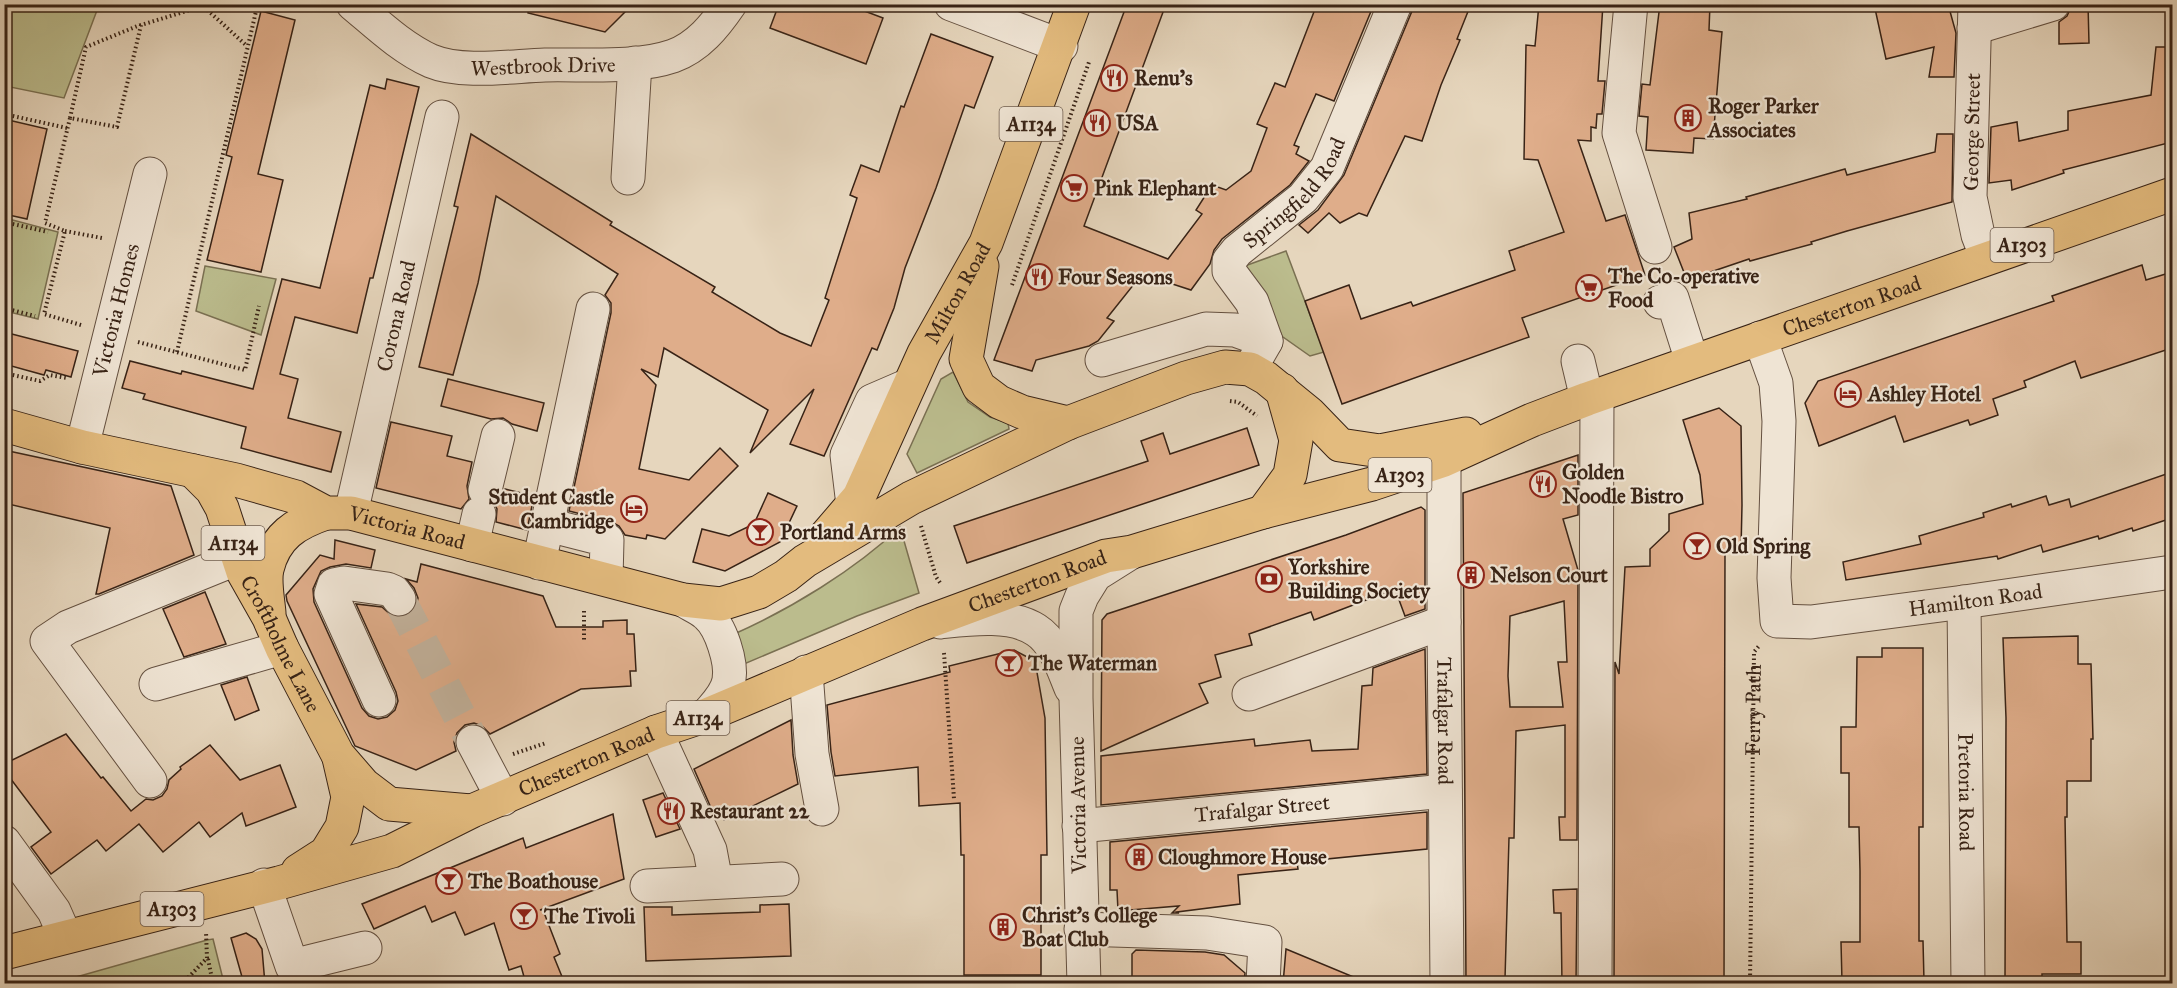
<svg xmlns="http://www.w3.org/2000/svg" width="2177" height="988" font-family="'IM FELL Great Primer',serif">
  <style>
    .green { fill: #bbbc8d; stroke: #7a7052; stroke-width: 1.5 }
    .building { fill: #dfad8a; stroke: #382316; stroke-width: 1.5; fill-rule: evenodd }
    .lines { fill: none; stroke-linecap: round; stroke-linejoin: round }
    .minor-tunnel { stroke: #c3b29c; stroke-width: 33; stroke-dasharray: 33 16; stroke-linecap: butt }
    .minor-casing { stroke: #645040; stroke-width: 35 }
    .major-casing { stroke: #382316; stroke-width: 35 }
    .path { stroke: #382316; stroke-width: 4; stroke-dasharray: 1.5 3; stroke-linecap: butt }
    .minor { stroke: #efe4d4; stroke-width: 33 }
    .major { stroke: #e3bb7e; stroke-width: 33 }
    .labels { text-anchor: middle; stroke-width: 4.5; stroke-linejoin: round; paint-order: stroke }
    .shield { fill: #efe4d4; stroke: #6f5d4f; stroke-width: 1.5 }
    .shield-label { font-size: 20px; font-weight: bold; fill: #382316 }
    .street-label { font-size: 21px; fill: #382316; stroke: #efe4d4 }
    .poi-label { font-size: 21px; font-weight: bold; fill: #382316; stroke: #efe4d4; text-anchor: start }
  </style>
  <rect width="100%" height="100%" fill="#e6d6bd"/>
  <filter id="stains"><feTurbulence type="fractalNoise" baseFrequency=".00333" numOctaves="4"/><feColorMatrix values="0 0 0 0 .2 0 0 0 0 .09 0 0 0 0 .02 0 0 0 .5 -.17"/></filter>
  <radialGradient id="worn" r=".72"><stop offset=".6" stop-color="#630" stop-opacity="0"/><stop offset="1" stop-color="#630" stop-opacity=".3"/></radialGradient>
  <g class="green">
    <path d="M4 5H99L64 98 5 86Z"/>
    <path d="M5 218 58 232 38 319 5 311Z"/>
    <path d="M1286 251 1324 352 1310 356 1263 323 1242 267Z"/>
    <path d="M205 266 276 279 261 335 196 311Z"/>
    <path d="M953 372 968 402 990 417 1008 423 1009 429 917 473 907 454 941 379Z"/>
    <path d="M900 527 919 593 857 616 737 667 732 635C789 610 855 570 900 527Z"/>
    <path d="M213 939 224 983H55L207 940Z"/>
  </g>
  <g class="building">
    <path d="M529 4H633L605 32 528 13Z"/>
    <path d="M779 4H846L883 18 866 64 770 28Z"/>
    <path d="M1127 4H1166L1084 226 1168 259 1202 214 1196 210 1212 185 1226 190 1251 171 1267 128 1257 124 1275 83 1285 87 1317 4H1374L1334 101 1316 94 1305 119 1294 145 1299 147 1296 154 1309 161 1290 185 1222 239 1214 250 1210 264 1191 290 1142 274 1107 318 1114 321 1098 341 1089 346 1036 360 1032 371 994 360Z"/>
    <path d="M1413 4H1471L1457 39 1460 40 1441 85 1422 141 1405 136 1367 216 1359 213 1340 223 1329 213 1308 233 1299 225 1318 210 1344 175 1412 11Z"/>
    <path d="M1539 4H1603L1598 81H1605L1602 114H1597L1596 128 1591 127V141L1578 140 1606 221 1625 215 1645 275 1522 318 1529 337 1342 404 1305 301 1349 285 1361 319 1411 302 1413 306 1515 270 1509 251 1564 232 1538 160 1524 159 1526 45 1535 46Z"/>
    <path d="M1660 4H1710L1709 30 1722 32 1713 139 1694 138 1693 153 1646 150 1648 117 1639 116 1642 84 1650 85Z"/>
    <path d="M1874 4H1948L1956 33 1954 77H1929L1934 47 1886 59Z"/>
    <path d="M2088 4 2089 43 2059 44V22L2067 16 2071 7Z"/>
    <path d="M261 11 295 20 258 174 283 180 261 272 207 260 232 157 226 155Z"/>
    <path d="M931 34 993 57 974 108 965 105 936 188 905 268 894 308 877 350 872 348 824 456 790 444 814 389 750 453 768 410 664 348 658 377 641 369 656 385 639 469 689 480 720 448 738 466 665 539 647 535 646 539 625 535 619 526 612 522 569 511 611 313V303L605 295 618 274 496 196 478 283 453 375 419 367 458 207 454 206 471 134 612 222 610 225 715 287 712 292 780 333 811 346 829 300 825 298 857 198 850 195 861 165 879 172 901 106 904 107Z"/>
    <path d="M2156 47H2172V142L2063 170 2064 173 2012 190 2011 180 1989 183 1991 127 2017 122 2019 141 2068 130V111L2151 95Z"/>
    <path d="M387 79 419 87 373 278H370L357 333 295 317 280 374 298 379 288 418 341 432 331 472 241 448 246 427 143 399 145 394 122 388 130 361 181 374 182 371 253 389 282 279 320 288 370 85 385 89Z"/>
    <path d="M4 119 47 129 27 219 4 214Z"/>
    <path d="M1937 134H1953L1952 202 1847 231 1811 242 1812 244 1750 261 1749 259 1687 280 1674 247 1692 239 1689 213 1747 199 1746 197 1845 169 1847 175 1935 152Z"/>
    <path d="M2142 265 2146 280 2172 272V348L2081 378 2075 361 2024 381 2026 387 1993 399 1998 415 1970 425 1968 420 1904 442 1895 416 1819 446 1805 403 1818 381 2054 301 2052 296Z"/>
    <path d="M4 332 78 351 71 377 46 370 44 375 4 364Z"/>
    <path d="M448 379 544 403 537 431 512 424 503 418 491 419 441 406Z"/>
    <path d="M1719 408 1741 426 1742 505 1741 550 1725 551 1724 984H1614L1615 662 1619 674 1625 567 1650 566V549L1669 531V514L1703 504 1700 475 1683 420Z"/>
    <path d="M391 422 452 436 447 456 472 462 467 486 469 499 461 509 376 488Z"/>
    <path d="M1247 428 1259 465 967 563 954 526 1148 461 1141 441 1163 433 1170 454Z"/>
    <path d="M4 450 171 486 194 555 99 594H96L110 528 4 503Z"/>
    <path d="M1578 455V515L1563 519 1578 570 1577 840H1560L1559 817H1565V725L1516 731 1514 838H1509L1505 979 1488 980V984H1466L1463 493ZM1564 601 1567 662H1558L1563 707H1510L1508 676 1510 616Z"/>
    <path d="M2172 472V518L2133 531 2132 528 2099 539 2098 536 2043 552 2041 545 1998 559 1997 556 1846 580 1843 562 1921 544 1919 536 1984 517 1983 513 2011 504 2012 507 2046 496 2049 505 2069 499 2071 507Z"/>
    <path d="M505 489 534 496 527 530 496 522 497 509 495 505 499 502Z"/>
    <path d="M768 493 797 506 780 542 725 571 693 562 702 529 729 536 754 524Z"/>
    <path d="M1421 507 1425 510V609L1405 616 1395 589 1314 620 1311 612 1249 634 1252 645 1215 655 1221 677 1199 684 1208 703 1101 751 1102 620 1107 614 1346 535Z"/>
    <path d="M335 540 375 550 371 568 346 564 330 567 321 571 313 589 314 602 362 708 369 716 378 719 387 717 395 710 398 701 396 692 356 604 382 607 392 616 401 618 409 615 416 607 418 598 414 588 406 579 417 582 421 564 543 596 556 627H603V621L627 620V634H634L636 671H630L631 686 581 689 490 734 482 726 474 723 465 725 457 733 454 742 456 751 416 770 355 746 287 601 286 595 320 555 334 559Z"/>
    <path d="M205 592 226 644 184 657 163 609Z"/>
    <path d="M2078 636V664H2091L2093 739H2091V781H2067V817H2065L2067 942H2081V974H2042V981H2005L2006 718 2003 638Z"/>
    <path d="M1882 648H1923V827H1919V941H1923L1924 981 1842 982 1841 942H1860V871L1859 827H1849V773H1841V727H1856L1857 657H1882Z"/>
    <path d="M1425 649 1427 774 1101 805V756L1254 739 1255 746 1310 740 1312 751 1358 749 1362 686 1372 685 1373 668Z"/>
    <path d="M1014 650 1035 661 1045 718 1047 855H1041V975H964V855H961L960 803 919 806 918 767 835 776 831 752 827 705 950 672 949 666Z"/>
    <path d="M247 677 259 710 235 720 221 685Z"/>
    <path d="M791 720 793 755 798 784 724 820 722 814 715 817 694 769Z"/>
    <path d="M66 734 101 778 103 777 131 811 146 799 153 800 162 796 167 789 169 780 181 769 180 767 210 745 240 780 280 765 296 807 246 826 242 813 210 837 199 822 163 852 139 824 106 851 97 840 51 874 31 847 51 832 4 770V764Z"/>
    <path d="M663 793 680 829 656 837 643 800Z"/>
    <path d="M1427 812V849L1297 862 1298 869 1238 875 1240 904 1177 912 1179 913H1172L1179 906 1118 911 1117 890H1110V842Z"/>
    <path d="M613 814 624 879 540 910H543L560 954 554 957 565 984H526L521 966 509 970 494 923 465 935 455 912 432 922 425 906 374 929 362 904 523 838 526 848Z"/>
    <path d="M1577 889 1576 984H1562L1561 913H1554L1553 890Z"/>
    <path d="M789 904 791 956 646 961 644 907H672V915L760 912V905Z"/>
    <path d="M246 933 256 939 262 949 265 984H244L231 938Z"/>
    <path d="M1286 949 1368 983V984H1283Z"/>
    <path d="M1136 950 1205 952 1224 955 1245 973 1244 984H1132V954Z"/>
  </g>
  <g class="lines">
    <path class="minor-tunnel" d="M399 599 473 742"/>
    <defs>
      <g id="minor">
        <path id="s2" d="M353 4C377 24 402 48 431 61 462 74 512 66 545 65 585 64 635 69 673 56 698 47 715 26 730 4"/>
        <path d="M951 4 1061 46"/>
        <path d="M1631 4 1619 133 1655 247"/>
        <path d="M1975 4 1970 197 1978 235 1987 258"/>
        <path d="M1974 28 2053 4"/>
        <path d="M628 178 635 63"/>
        <path d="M1660 302 1672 298 1692 361"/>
        <path id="s3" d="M1760 338 1776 383 1779 421 1774 578 1777 621 1811 622 1964 602 2172 572"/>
        <path d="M1102 360 1206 329 1235 330 1266 341"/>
        <path d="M1578 361 1587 399"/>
        <path id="s4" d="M1250 369 1266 341 1252 302 1229 271V261L1237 251 1303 198 1327 168 1395 4"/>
        <path id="s5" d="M82 447 150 174"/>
        <path id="s6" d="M1444 460V622L1447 984"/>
        <path d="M485 490 498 436"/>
        <path d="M853 505 847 455 872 401 909 385"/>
        <path id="s7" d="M351 513 442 117"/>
        <path d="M548 525 607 540 606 579"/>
        <path d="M472 545 479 514"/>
        <path d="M539 563 593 309"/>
        <path d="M683 600C691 605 701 609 707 615 721 627 732 662 729 680 727 694 715 705 707 715"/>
        <path id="s8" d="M1964 602 1968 984"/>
        <path d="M940 622C968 619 1011 613 1036 630 1055 642 1063 669 1071 688"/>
        <path d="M806 672 812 754 822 809"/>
        <path d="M156 684 282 648"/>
        <path d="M1249 694 1444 622"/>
        <path d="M379 700 331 594 334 585 344 583 387 589 394 592 399 599"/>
        <path d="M656 732 710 850 716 882"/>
        <path d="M473 742 503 799"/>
        <path d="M150 781 47 641 68 627 238 558"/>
        <path id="s9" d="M1079 826 1445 791"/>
        <path d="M4 842 54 911 65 936"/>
        <path d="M264 885 292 966 365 948"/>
        <path d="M647 886 782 879"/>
        <path d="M1081 929 1207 933 1265 942 1263 984"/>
        <path d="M1084 984 1076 698V611L1082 596 1095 575 1130 553"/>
        <path d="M1595 984 1597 395"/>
      </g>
      <g id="major">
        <path d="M982 266 966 359 979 387 999 402 1022 412 1068 423"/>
        <path id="s10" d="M4 425 82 447 236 480 296 497 326 513H351L683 600 721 604 759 592 786 576 805 561 911 498 1068 423 1186 378 1225 367 1250 369 1266 378 1309 413 1340 445 1380 451 1466 434"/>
        <path id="s11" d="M193 471 212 490 222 508 243 572 269 618 282 648 338 755 364 785 389 804 471 811"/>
        <path d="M1263 512 1290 475 1296 440 1282 390"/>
        <path id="s12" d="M823 539 859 497 924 353 986 243 1074 4"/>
        <path d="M269 613C268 600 264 582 267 569 275 536 296 523 326 513"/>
        <path d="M298 871 326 853 342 827 348 797 339 758"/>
        <path id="s13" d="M4 953 279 883 392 851 472 811 656 732 707 715 922 624 1106 556 1132 552 1263 512 1372 484 1444 460 1532 420 1587 399 2172 194"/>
      </g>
    </defs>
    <use href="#minor" class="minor-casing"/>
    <use href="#major" class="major-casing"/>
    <g class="path">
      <path d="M4 114 67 128"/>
      <path d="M70 118 86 47 140 25"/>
      <path d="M4 222 48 232"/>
      <path d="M65 231 102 238"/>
      <path d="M1012 285 1089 62"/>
      <path d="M4 308 35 316"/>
      <path d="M81 325 44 314 65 231 45 223 70 118 117 127 141 25 203 6 247 46"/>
      <path d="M138 342 245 370 259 306"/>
      <path d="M177 352 257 7"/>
      <path d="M4 373 40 381 50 375 67 378"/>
      <path d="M1230 401 1238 402 1257 416"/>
      <path d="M921 526 936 577 941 584"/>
      <path d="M584 611V641"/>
      <path d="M944 653 954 799"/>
      <path d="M513 754 546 743"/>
      <path d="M208 959 213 984"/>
      <path d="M182 984 207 958 206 932"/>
      <path id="s1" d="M1750 984 1754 652 1759 646"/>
    </g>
    <use href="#minor" class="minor"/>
    <use href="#major" class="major"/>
  </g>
  <defs>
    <symbol id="restaurant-ring" viewBox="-11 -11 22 22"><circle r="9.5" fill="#efe4d4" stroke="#8f2418" stroke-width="1.5"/><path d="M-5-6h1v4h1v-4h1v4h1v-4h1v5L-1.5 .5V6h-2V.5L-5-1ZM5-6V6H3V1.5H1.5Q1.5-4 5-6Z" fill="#8f2418"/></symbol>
    <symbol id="building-ring" viewBox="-11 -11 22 22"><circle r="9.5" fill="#efe4d4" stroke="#8f2418" stroke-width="1.5"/><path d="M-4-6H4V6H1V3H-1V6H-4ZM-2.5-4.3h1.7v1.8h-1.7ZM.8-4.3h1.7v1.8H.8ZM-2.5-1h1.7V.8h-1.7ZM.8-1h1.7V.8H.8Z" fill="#8f2418"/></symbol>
    <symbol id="supermarket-ring" viewBox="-11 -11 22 22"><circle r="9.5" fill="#efe4d4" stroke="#8f2418" stroke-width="1.5"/><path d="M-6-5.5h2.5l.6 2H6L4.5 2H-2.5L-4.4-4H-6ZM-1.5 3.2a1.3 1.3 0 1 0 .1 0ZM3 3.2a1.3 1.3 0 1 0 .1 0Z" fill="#8f2418"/></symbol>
    <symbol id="hotel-ring" viewBox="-11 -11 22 22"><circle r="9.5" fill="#efe4d4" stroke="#8f2418" stroke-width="1.5"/><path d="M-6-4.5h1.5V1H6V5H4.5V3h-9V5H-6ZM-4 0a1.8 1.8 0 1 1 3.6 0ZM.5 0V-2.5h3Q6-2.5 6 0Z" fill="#8f2418"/></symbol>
    <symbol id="bar-ring" viewBox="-11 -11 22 22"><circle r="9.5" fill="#efe4d4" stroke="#8f2418" stroke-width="1.5"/><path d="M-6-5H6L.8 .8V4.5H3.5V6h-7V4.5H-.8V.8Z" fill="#8f2418"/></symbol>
    <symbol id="bank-ring" viewBox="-11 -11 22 22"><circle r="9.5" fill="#efe4d4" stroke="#8f2418" stroke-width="1.5"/><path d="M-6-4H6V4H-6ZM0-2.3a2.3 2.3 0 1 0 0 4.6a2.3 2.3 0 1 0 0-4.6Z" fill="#8f2418"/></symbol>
  </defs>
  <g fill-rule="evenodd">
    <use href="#restaurant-ring" x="1099" y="63" width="30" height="30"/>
    <use href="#building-ring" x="1673" y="103" width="30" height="30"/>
    <use href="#restaurant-ring" x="1082" y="108" width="30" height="30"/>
    <use href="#supermarket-ring" x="1059" y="173" width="30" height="30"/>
    <use href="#restaurant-ring" x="1024" y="262" width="30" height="30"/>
    <use href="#supermarket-ring" x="1574" y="273" width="30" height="30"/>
    <use href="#hotel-ring" x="1833" y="379" width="30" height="30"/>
    <use href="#restaurant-ring" x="1528" y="469" width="30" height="30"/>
    <use href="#hotel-ring" x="619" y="494" width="30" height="30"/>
    <use href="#bar-ring" x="745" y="517" width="30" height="30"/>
    <use href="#bar-ring" x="1682" y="531" width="30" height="30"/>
    <use href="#building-ring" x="1456" y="560" width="30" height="30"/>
    <use href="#bank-ring" x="1254" y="564" width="30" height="30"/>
    <use href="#bar-ring" x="994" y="648" width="30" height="30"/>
    <use href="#restaurant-ring" x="656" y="796" width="30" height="30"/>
    <use href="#building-ring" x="1124" y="842" width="30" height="30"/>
    <use href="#bar-ring" x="434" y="866" width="30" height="30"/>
    <use href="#bar-ring" x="509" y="901" width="30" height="30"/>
    <use href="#building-ring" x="988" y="912" width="30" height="30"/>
  </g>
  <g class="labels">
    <g class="shield">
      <rect x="999.5" y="107" width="63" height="34" rx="4.5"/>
      <rect x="1990.5" y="228" width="63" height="34" rx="4.5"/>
      <rect x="1368.5" y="458" width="63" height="34" rx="4.5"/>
      <rect x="201.5" y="526" width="63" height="34" rx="4.5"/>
      <rect x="666.5" y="701" width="63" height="34" rx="4.5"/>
      <rect x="140.5" y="892" width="63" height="34" rx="4.5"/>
    </g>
    <g class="shield-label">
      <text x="1031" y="131">A1134</text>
      <text x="2022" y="252">A1303</text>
      <text x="1400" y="482">A1303</text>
      <text x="233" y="550">A1134</text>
      <text x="698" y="725">A1134</text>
      <text x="172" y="916">A1303</text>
    </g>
    <g class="street-label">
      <text dy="7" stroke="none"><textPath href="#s2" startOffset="210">Westbrook Drive</textPath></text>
      <text transform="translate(1972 132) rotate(-89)" y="7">George Street</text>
      <text dy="7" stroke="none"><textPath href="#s4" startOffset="218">Springfield Road</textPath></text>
      <text dy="7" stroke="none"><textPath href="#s12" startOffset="282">Milton Road</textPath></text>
      <text dy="7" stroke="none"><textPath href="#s13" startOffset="1962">Chesterton Road</textPath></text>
      <text dy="7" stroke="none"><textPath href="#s5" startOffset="141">Victoria Homes</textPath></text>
      <text dy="7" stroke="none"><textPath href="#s7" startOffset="202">Corona Road</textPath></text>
      <text dy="7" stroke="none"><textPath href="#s10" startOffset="418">Victoria Road</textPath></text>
      <text dy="7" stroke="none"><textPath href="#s13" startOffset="1101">Chesterton Road</textPath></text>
      <text dy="7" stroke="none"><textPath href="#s3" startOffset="486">Hamilton Road</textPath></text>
      <text dy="7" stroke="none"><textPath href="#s11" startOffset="196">Croftholme Lane</textPath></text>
      <text dy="7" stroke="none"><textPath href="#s1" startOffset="274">Ferry Path</textPath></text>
      <text dy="7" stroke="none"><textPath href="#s6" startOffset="261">Trafalgar Road</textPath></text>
      <text dy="7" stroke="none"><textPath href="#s13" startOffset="615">Chesterton Road</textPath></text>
      <text dy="7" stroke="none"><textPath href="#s8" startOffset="190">Pretoria Road</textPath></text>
      <text transform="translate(1078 805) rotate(-91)" y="7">Victoria Avenue</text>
      <text dy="7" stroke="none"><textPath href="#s9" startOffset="184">Trafalgar Street</textPath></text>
    </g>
    <g class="poi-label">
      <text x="1134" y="85">Renu's</text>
      <text x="1708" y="113">Roger Parker<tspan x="1708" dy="24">Associates</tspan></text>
      <text x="1116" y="130">USA</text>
      <text x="1094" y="195">Pink Elephant</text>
      <text x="1608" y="283">The Co-operative<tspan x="1608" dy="24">Food</tspan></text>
      <text x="1058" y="284">Four Seasons</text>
      <text x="1868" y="401">Ashley Hotel</text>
      <text x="1562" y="479">Golden<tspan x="1562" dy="24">Noodle Bistro</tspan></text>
      <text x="614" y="504" text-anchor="end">Student Castle<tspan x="614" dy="24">Cambridge</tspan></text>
      <text x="780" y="539">Portland Arms</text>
      <text x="1716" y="553">Old Spring</text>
      <text x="1288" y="574">Yorkshire<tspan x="1288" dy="24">Building Society</tspan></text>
      <text x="1490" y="582">Nelson Court</text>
      <text x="1028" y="670">The Waterman</text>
      <text x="690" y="818">Restaurant 22</text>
      <text x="1158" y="864">Cloughmore House</text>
      <text x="468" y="888">The Boathouse</text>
      <text x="1022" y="922">Christ's College<tspan x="1022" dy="24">Boat Club</tspan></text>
      <text x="544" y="923">The Tivoli</text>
    </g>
  </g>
  <rect width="2177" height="988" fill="none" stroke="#e6d6bd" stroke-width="24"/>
  <rect x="6" y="6" width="2165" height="976" fill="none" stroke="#382316" stroke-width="3"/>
  <rect x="12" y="12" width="2153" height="964" fill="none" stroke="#382316" stroke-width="1.5"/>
  <rect width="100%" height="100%" filter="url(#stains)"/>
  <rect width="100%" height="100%" fill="url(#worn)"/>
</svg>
